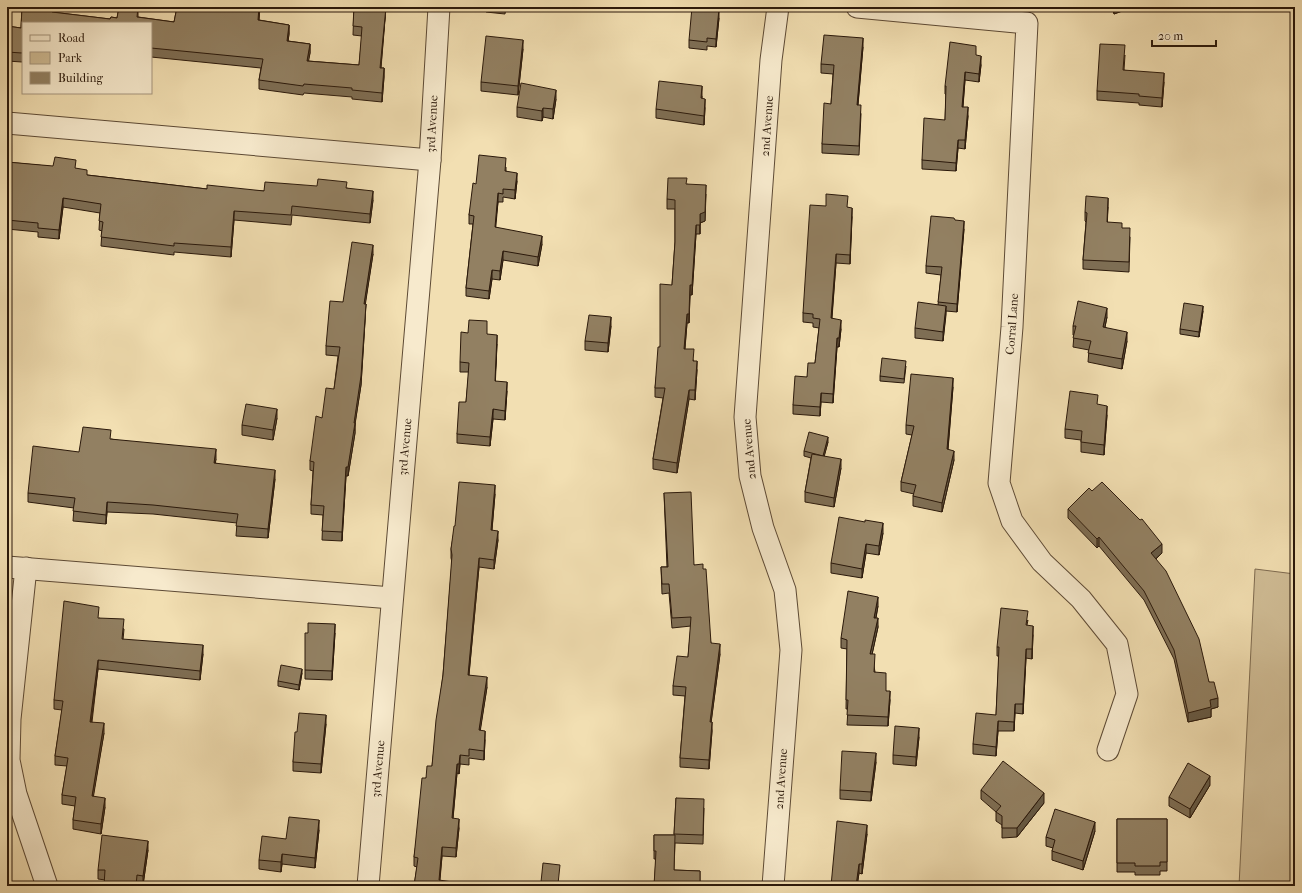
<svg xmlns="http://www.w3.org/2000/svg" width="1302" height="893" font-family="'IM FELL French Canon',serif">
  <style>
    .green { fill: #d0bd96; stroke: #7e6b50 }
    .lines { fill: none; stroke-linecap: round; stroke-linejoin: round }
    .minor-casing { stroke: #5d4a35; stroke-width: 23 }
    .minor { stroke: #f7eacd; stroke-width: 21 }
    .wall { fill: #7e6e54; stroke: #2b190b }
    .shaded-wall { fill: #665a45; stroke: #2b190b }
    .building { fill: #928062; stroke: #2b190b }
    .labels { text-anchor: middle; stroke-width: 3; stroke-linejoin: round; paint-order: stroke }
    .street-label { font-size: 12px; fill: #2b190b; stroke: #f7eacd }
  </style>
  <rect width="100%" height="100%" fill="#f2dfb2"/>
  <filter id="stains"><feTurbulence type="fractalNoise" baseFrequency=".005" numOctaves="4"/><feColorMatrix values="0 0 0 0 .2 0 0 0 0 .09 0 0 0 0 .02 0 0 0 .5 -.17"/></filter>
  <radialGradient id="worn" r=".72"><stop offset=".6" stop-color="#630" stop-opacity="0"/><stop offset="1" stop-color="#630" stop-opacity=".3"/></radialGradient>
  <path class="green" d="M1255 569 1295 574V886H1239Z"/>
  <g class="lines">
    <defs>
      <g id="minor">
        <path d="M857 7 1027 23 1012 327 999 483 1012 521 1042 562 1081 599 1117 644 1127 694 1108 750"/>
        <path d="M7 123 430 160"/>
        <path d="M7 567 392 598"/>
        <path d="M26 568 10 719 9 760 16 794 47 886"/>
        <path d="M368 886 430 160 439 7"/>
        <path d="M773 886 791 650 785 590 763 528 750 476 745 417 771 60 778 7"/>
      </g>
    </defs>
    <use href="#minor" class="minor-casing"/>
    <use href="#minor" class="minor"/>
  </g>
  <g class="wall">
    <path d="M22 7H52V12L110 19 111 17 117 18 119 7H138V17L174 22 177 7H260L259 20 289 25V34L288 41 310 44V53L308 61 359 65 362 36 353 35 354 7H386L381 68H384V77L382 102 352 99V97L304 93 303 95 259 89V80L261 68 151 57V23H23V60L22 62 7 61V26L21 28Z"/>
    <path d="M486 7H506L505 14 486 12Z"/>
    <path d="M1112 7H1133L1114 14Z"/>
    <path d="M719 18 716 47 707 46V50L689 48V40Z"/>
    <path d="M863 47 858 105 861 114 859 155 822 153V144L831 104 833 74 821 73V64Z"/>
    <path d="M523 49 518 95 481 91V82Z"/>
    <path d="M1125 55 1124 70 1164 82 1162 107 1139 105V103L1097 100V91Z"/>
    <path d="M976 56 981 65 979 82 965 80 963 107 968 116 965 149 958 148 956 171 922 169V160L945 120 946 95 945 94V86Z"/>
    <path d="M702 96V98L705 108 704 125 656 118V109Z"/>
    <path d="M556 99 553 119 543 117 542 121 517 117V107Z"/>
    <path d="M7 162 76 169 87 175 207 189 264 191 347 188 373 200 370 223 292 215 291 225 234 220 231 257 174 252V255L101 246 102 231 99 230 100 213 63 207 59 239 38 237V232L7 229Z"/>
    <path d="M506 167V171L517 181 515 199 503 197V202H498L495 227 542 244 538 266 503 260 500 280 492 279 489 299 466 296V288L473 224H469V215L476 184Z"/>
    <path d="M687 184 706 194 705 221 700 223V234H696L692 295H690L689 323H687L685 349 694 361 697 370 695 400 689 399 677 473 653 469V459L663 398 655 397V388L660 347 672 285 675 242V209H667V199Z"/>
    <path d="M848 207 852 217 850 264 836 263 832 318 841 329 839 347H837L833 403 821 402 820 416 793 414V405L807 377 815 363 819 328 813 327V323L803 322V313Z"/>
    <path d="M1108 207 1107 222 1122 228 1130 237 1129 272 1083 269V260L1086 222 1085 221V212Z"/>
    <path d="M955 220 964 229 957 312 946 311 943 341 915 338V328L938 305 941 275 926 273V266Z"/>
    <path d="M373 254 365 304V321L361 385 355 423V433L348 476H346L342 541 322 540 323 515 311 514V505L313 471 310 470V461L322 418 334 389 338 356 326 355V346L343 302Z"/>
    <path d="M1203 311 1199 337 1180 334V329Z"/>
    <path d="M1107 317 1105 327 1127 341 1122 369 1088 362 1089 350 1073 347 1074 335H1073V326Z"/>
    <path d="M611 326 608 352 585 350V341Z"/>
    <path d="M487 334 497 344 495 381 507 391 505 420 493 419 490 446 457 443V434L466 402 469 372H460V362Z"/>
    <path d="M906 366 904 383 880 381V376Z"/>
    <path d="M953 387 948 450 954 460 942 512 913 506V496L914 494 901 491V482L912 435 906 434V425Z"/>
    <path d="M1098 405 1107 415 1104 455 1081 452V440L1065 438V429Z"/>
    <path d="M277 418 273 440 242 435V425Z"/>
    <path d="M111 439 216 459 215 463 275 479 268 538 236 536 237 523 153 514 107 512 106 524 73 521 74 508 28 502V493Z"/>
    <path d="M828 442 824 456 841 468 834 507 805 502V492L811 458 804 456V451Z"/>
    <path d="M1295 447V477L1291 476V467Z"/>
    <path d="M1092 491 1162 553 1156 559 1209 682 1218 707 1211 709V717L1188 722 1174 659 1144 600 1099 546 1097 548 1068 518V509Z"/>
    <path d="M664 493 694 565 711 643 720 654 711 722 712 731 709 769 680 767V758L685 696 673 695V686L688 657 691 626 672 628 669 593 662 594 661 567H667Z"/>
    <path d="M495 494 492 530 498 540 494 569 479 567 469 675 487 687 480 730 485 740 484 760 469 758V765L460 764 459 774 457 773 453 819 459 828 456 857 442 856 440 880 414 886 417 867 414 866V857L426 778 432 766 443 675 452 562 451 558V549L455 526Z"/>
    <path d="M883 533 879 555 866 553 862 578 831 573V563Z"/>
    <path d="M878 606 876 618 878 627 872 654 875 672 886 691 890 700 888 726 847 725 848 709H846L847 649 841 648V638Z"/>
    <path d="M99 618 124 629 123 640 203 654 200 680 98 669 92 722 104 733 93 796 105 807 101 834 73 829V820L75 806 62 804V795L67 766 55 765V756L62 710 54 709V700Z"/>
    <path d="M1028 620 1027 625 1033 635 1032 659 1026 658 1023 714 1015 713 1014 731H998L996 756 973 754V744L996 715 999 656H997V647Z"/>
    <path d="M335 633 332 680 305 679V670Z"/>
    <path d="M302 673 299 690 278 686V681Z"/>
    <path d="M326 724 321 773 293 771V762L297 732Z"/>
    <path d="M919 737 916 766 893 764V755Z"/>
    <path d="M876 762 871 801 840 799V790Z"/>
    <path d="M1210 785 1190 818 1169 806V797Z"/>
    <path d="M981 790 1044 803 1017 837 1002 838V825L996 821V812L981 799Z"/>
    <path d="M676 798 704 808 703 844 675 843 674 870 700 871V886H654L656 859H654V835H674Z"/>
    <path d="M1117 819H1167V871H1160V875H1135V872H1117Z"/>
    <path d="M319 830 315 868 282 864 281 872 259 869V860L286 839Z"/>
    <path d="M1095 831 1083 870 1052 860V851L1053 848 1046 846V837Z"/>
    <path d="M867 834 862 874 859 873 857 886H831Z"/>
    <path d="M148 850 143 885 98 879V870Z"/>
  </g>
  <g class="shaded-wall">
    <path d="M259 7H260L258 29V20Z"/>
    <path d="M386 7 380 77V68Z"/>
    <path d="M1114 7H1133L1114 14Z"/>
    <path d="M719 9V18L716 47V39Z"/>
    <path d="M289 25V34L287 50V41Z"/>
    <path d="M863 38V47L857 114V105Z"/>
    <path d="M523 40V49L518 95V86Z"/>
    <path d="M310 44V53L307 70V61Z"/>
    <path d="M981 56V65L979 82V74Z"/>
    <path d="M384 68V77L382 102V93Z"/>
    <path d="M965 72V80L962 116V107Z"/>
    <path d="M1164 73V82L1162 107V98Z"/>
    <path d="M702 86V96L701 108V98Z"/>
    <path d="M556 90V99L553 119V109Z"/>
    <path d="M705 99V108L704 125V116Z"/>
    <path d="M968 107V116L965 149V140Z"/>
    <path d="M543 108V117L542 121V111Z"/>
    <path d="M958 140V148L956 171V163Z"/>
    <path d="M517 173V181L515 199V190Z"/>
    <path d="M706 185 705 221 700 223V234V214Z"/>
    <path d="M373 191V200L370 223V214Z"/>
    <path d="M498 193V202L495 236V227Z"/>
    <path d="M63 198V207L59 239V230Z"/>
    <path d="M1108 198V207L1107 231V222Z"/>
    <path d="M852 208V217L850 264V255Z"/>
    <path d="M234 211V220L231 257V247Z"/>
    <path d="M964 221V229L957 312V304Z"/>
    <path d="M696 225V234L692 295V285Z"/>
    <path d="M542 236V244L538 266V257Z"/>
    <path d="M373 245V254L364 313V304Z"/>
    <path d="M503 251V260L500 280V271Z"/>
    <path d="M836 254V263L831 327V318Z"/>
    <path d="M492 270V279L489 299V291Z"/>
    <path d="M690 285V295L689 323V314Z"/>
    <path d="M366 304 365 321 361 385 354 431 355 423V433L348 476V467L354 423Z"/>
    <path d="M946 306V315L943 341V332Z"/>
    <path d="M1203 306V311L1199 337V332Z"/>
    <path d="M1107 308V317L1103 336V327Z"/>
    <path d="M687 314V323L684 358V349Z"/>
    <path d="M611 317V326L608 352V343Z"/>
    <path d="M841 320V329L839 347V338Z"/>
    <path d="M1127 332V341L1122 369V359Z"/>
    <path d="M497 335V344L495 390V381Z"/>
    <path d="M837 338V347L833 403V394Z"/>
    <path d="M697 361V370L695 400V390Z"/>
    <path d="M953 378V387L947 459V449Z"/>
    <path d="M507 382V391L505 420V411Z"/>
    <path d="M689 390V399L677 473V463Z"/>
    <path d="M821 393V402L820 416V407Z"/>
    <path d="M1107 406V415L1104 455V445Z"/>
    <path d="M277 409V418L273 440V430Z"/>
    <path d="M493 409V419L490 446V437Z"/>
    <path d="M828 437V442L823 461V456Z"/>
    <path d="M216 449V459L214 472V463Z"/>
    <path d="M954 451V460L942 512V503Z"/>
    <path d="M841 459V468L834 507V498Z"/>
    <path d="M346 467V476L342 541V532Z"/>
    <path d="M275 470V479L268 538V529Z"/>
    <path d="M495 485V494L491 540V530Z"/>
    <path d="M107 502V512L106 524V515Z"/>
    <path d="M883 523V533L879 555V546Z"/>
    <path d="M498 531V540L494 569V560Z"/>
    <path d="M1099 537V546L1097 548V539Z"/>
    <path d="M866 544V553L862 578V569Z"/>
    <path d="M1162 544V553L1151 563V553Z"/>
    <path d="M479 558V567L468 684V675Z"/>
    <path d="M878 597V606L874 627V618Z"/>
    <path d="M878 618V627L870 664V654Z"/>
    <path d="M335 624V633L332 680V671Z"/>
    <path d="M1033 626V635L1032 659V649Z"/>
    <path d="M720 644V654L710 731V722Z"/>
    <path d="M203 645V654L200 680V671Z"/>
    <path d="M1026 649V658L1023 714V704Z"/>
    <path d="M98 660V669L90 731V722Z"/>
    <path d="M302 669V673L299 690V685Z"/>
    <path d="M487 677V687L479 739V730Z"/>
    <path d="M890 691V700L888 726V717Z"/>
    <path d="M1218 698V707L1211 709V717L1188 722V713L1210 700Z"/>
    <path d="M1015 704V713L1014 731V722Z"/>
    <path d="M326 715V724L321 773V764Z"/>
    <path d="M998 721V731L996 756V747Z"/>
    <path d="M712 722V731L709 769V760Z"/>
    <path d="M104 723V733L92 805V796Z"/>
    <path d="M919 728V737L916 766V757Z"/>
    <path d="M485 731V740L484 760V751Z"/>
    <path d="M876 753V762L871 801V792Z"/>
    <path d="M460 755V764L459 774V764Z"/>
    <path d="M457 764V773L452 828V818Z"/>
    <path d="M1210 776V785L1190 818V809Z"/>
    <path d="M1044 793V803L1017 837V828Z"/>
    <path d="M105 798V807L101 834V824Z"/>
    <path d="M459 819V828L456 857V848Z"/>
    <path d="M319 820V830L315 868V858Z"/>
    <path d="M1095 822V831L1083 870V861Z"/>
    <path d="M867 825V834L862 874V864Z"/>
    <path d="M148 841V850L143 885V876Z"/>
    <path d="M442 847V856L439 886V880Z"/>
    <path d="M282 854V864L281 872V862Z"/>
    <path d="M859 864V873L857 886H856Z"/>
  </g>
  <g class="building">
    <path d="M22 7H52V12L110 19 111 17 117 18 119 7H138L137 17 174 22 177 7H259L258 20 289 25 287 41 310 44 307 61 359 65 362 27 353 26 354 7H386L380 68H384L382 93 352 90V88L304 84 303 86 259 80 263 59 151 48V23H23V51L22 53 7 52V26L21 28Z"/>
    <path d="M692 7 719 9 716 39 707 38V42L689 40Z"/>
    <path d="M824 35 863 38 857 105H861L859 146 822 144 824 103 831 104 834 65 821 64Z"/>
    <path d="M486 36 523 40 518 86 481 82Z"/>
    <path d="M950 42 976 46V55L981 56 979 74 965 72 962 107H968L965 140H958L956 163 922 160 924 118 945 120 946 86H945Z"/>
    <path d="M1100 44 1125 45 1123 70 1164 73 1162 98 1139 96V94L1097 91Z"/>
    <path d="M659 81 702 86 701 98 705 99 704 116 656 109Z"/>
    <path d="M521 83 556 90 553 109 543 108 542 111 517 107Z"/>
    <path d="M479 155 506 158 505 171 517 173 515 190 503 189V194L498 193 495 227 542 236 538 257 503 251 500 271 492 270 489 291 466 288 474 216 469 215 473 183 476 184Z"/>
    <path d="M55 157 76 160 75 168 87 170V175L207 189V185L264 191 265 182 317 186 318 179 347 182 346 188 373 191 370 214 292 206 291 215 234 211 231 247 174 243V246L101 237 103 222 99 221 101 204 63 198 59 230 38 228V223L7 220V162L53 166Z"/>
    <path d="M668 178H687L686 184 706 185 705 212 700 214V225H696L692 285H690L689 314H687L684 349H694L693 361H697L695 390H689L677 463 653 459 665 388H655L658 347H660V284L672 285 675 242V200L667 199Z"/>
    <path d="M826 194 848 196 847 207 852 208 850 255 836 254 831 318 841 320 839 338H837L833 394 821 393 820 407 793 405 795 376 807 377 808 363H815L820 319 813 318V314L803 313 805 282 810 205 826 206Z"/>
    <path d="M1086 196 1108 198 1107 222 1122 223V228H1130L1129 262 1083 260 1087 213 1085 212Z"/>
    <path d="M931 216 954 218 955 220 964 221 957 304 938 302 942 267 926 266Z"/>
    <path d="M352 242 373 245 364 304H366L361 376 354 423H355L348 467H346L342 532 322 531 324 506 311 505 314 462 310 461 316 416 322 418 326 388 334 389 340 347 326 346 330 301 343 302Z"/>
    <path d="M1078 301 1107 308 1103 327 1127 332 1122 359 1088 353 1091 341 1073 338 1076 326H1073Z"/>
    <path d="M918 302 946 306 943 332 915 328Z"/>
    <path d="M1184 303 1203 306 1199 332 1180 329Z"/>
    <path d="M589 315 611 317 608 343 585 341Z"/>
    <path d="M469 320 487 321V334L497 335 495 381 507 382 505 411 493 409 490 437 457 434 459 402H466L469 363 460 362 461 332 468 333Z"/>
    <path d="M882 358 906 361 904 379 880 376Z"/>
    <path d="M911 374 953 378 947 449 954 451 942 503 913 496 916 485 901 482 914 426 906 425Z"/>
    <path d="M1070 391 1098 395 1097 404 1107 406 1104 445 1081 442 1082 431 1065 429Z"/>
    <path d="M246 404 277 409 273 430 242 425Z"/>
    <path d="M83 427 111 430 110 439 216 449 214 463 275 470 268 529 236 526 238 514 153 505 107 502 106 515 73 511 75 498 28 493 33 446 79 452Z"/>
    <path d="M809 432 828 437 823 456 804 451Z"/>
    <path d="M1295 447V467H1291Z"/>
    <path d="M812 454 841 459 834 498 805 492Z"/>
    <path d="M459 482 495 485 491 530 498 531 494 560 479 558 468 675 487 677 479 730 485 731 484 751 469 749V756L460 755 459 764H457L452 818 459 819 456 848 442 847 439 880 466 884V886H414L418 858 414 857 422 778H426L427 766H432L436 720 443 675 452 555 451 549 454 526H455Z"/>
    <path d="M1102 482 1140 520 1142 519 1162 544 1151 553 1166 571 1199 639 1209 682H1214L1218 698 1210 700 1211 707 1188 713 1174 650 1144 591 1099 537 1097 539 1068 509 1089 488 1092 491Z"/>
    <path d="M691 492 694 565 703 564V569H706L711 643 720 644 710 722H712L709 760 680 758 686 687 673 686 677 656 688 657 691 617 672 618 669 584H662L661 567H668L664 493Z"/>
    <path d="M839 517 865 522V520L883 523 879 546 866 544 862 569 831 563Z"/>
    <path d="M848 591 878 597 874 618H878L870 654H875L874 672 886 673V691H890L888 717 847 715 848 700H846L847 640 841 638Z"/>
    <path d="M64 601 99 607 98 618 124 619 122 639 203 645 200 671 98 660 90 722 104 723 92 796 105 798 101 824 73 820 76 797 62 795 68 758 55 756 63 701 54 700Z"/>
    <path d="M1001 608 1028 611 1026 625 1033 626 1032 649H1026L1023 704H1015L1014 722 998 721 996 747 973 744 976 713 996 715 999 647H997Z"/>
    <path d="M308 623 335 624 332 671 305 670V633H308Z"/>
    <path d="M281 665 302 669 299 685 278 681Z"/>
    <path d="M299 713 326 715 321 764 293 762 295 732H297Z"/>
    <path d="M895 726 919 728 916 757 893 755Z"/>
    <path d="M842 751 876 753 871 792 840 790Z"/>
    <path d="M1003 761 1044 793 1017 828H1002V816L996 812 1001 806 981 790Z"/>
    <path d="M1188 763 1210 776 1190 809 1169 797Z"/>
    <path d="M676 798 704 799 703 835 674 834Z"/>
    <path d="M1055 809 1095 822 1083 861 1052 851 1055 840 1046 837Z"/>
    <path d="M289 817 319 820 315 858 282 854 281 862 259 860 262 836 286 839Z"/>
    <path d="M1117 819H1167V862H1160V866H1135V863H1117Z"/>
    <path d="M837 821 867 825 862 864H859L856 886H831Z"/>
    <path d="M102 835 148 841 143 876 137 875 136 886H104L105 870H98Z"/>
    <path d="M654 835H675L674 870 700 871V886H654L656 851H654Z"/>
    <path d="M543 863 560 865 558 884H561V886H536V882H541Z"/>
  </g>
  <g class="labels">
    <g class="street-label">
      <text transform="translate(432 124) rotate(-87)" y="4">3rd Avenue</text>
      <text transform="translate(767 126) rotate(-86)" y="4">2nd Avenue</text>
      <text transform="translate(1012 324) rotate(-86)" y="4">Corral Lane</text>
      <text transform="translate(405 447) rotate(-85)" y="4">3rd Avenue</text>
      <text transform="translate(749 449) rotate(-95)" y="4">2nd Avenue</text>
      <text transform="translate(378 769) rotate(-85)" y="4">3rd Avenue</text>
      <text transform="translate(781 779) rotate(-86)" y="4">2nd Avenue</text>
    </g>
  </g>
  <rect width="1302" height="893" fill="none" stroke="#f2dfb2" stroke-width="24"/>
  <rect x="8" y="8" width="1286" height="877" fill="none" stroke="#2b190b" stroke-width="2"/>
  <rect x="12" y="12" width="1278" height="869" fill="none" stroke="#2b190b"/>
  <rect x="22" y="22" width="130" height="72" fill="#f7eacd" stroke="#a5967f"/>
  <rect x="30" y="35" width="20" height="6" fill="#f7eacd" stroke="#a5967f"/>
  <text x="58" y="42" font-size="12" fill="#2b190b">Road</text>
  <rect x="30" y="52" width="20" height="12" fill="#d0bd96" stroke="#a5967f"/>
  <text x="58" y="62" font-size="12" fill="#2b190b">Park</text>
  <rect x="30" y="72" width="20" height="12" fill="#928062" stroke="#a5967f"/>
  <text x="58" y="82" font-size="12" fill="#2b190b">Building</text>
  <path d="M1152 40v6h64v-6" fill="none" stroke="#2b190b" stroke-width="2"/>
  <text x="1158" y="40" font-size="12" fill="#2b190b" stroke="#f7eacd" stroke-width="3" paint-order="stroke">20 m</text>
  <rect width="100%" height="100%" filter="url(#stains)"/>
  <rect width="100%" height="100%" fill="url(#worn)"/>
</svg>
